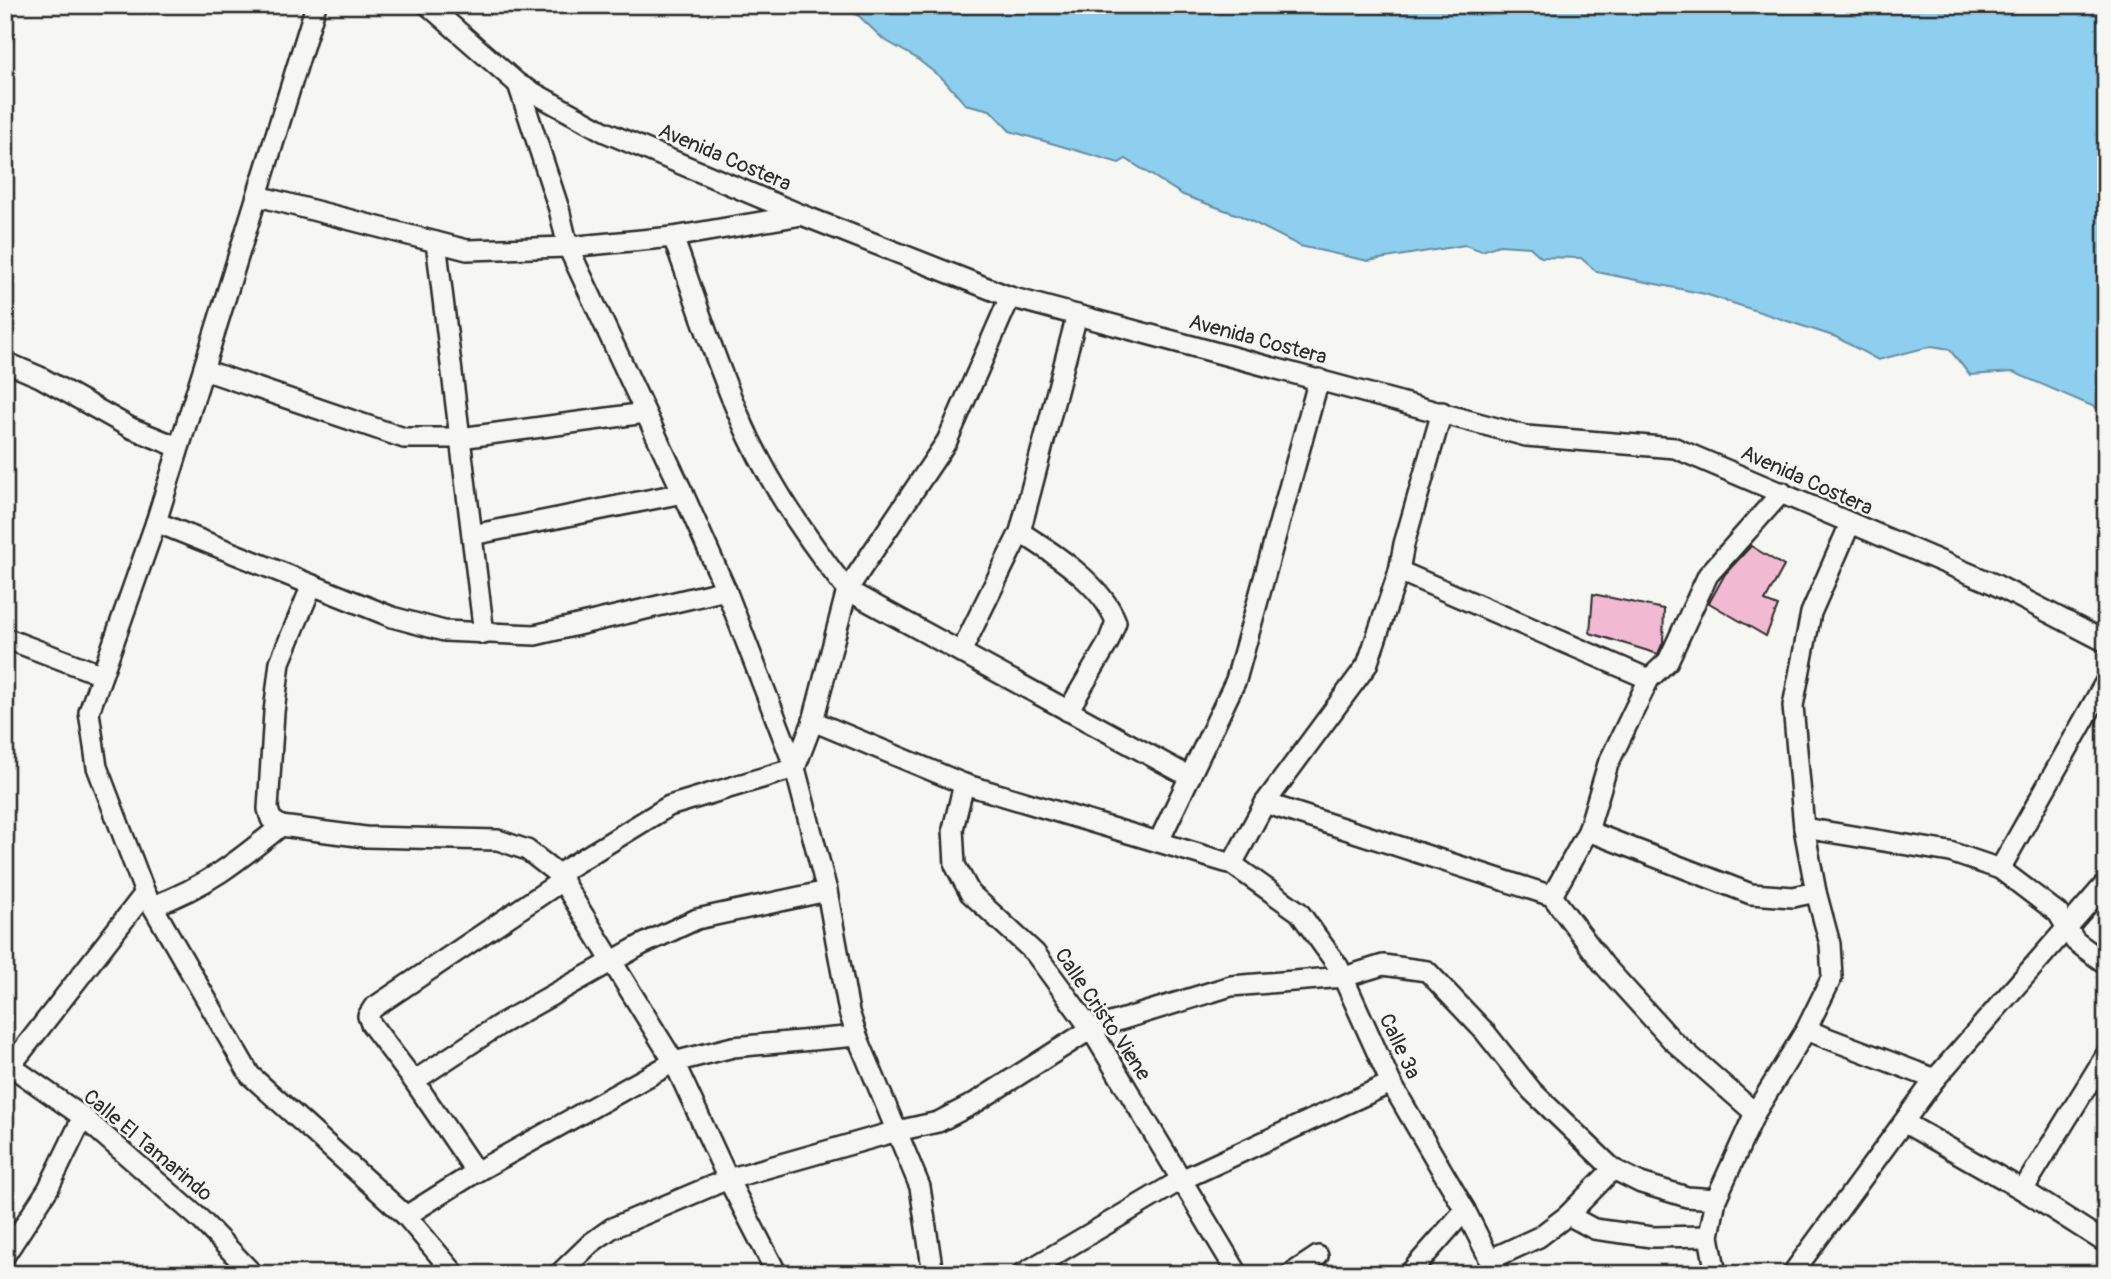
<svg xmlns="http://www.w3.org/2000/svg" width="2111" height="1279" font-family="Pangolin,sans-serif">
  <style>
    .water { fill: #8ecfef; stroke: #668da1; stroke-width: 2 }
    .building { fill: #f1bad2; stroke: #2b2b2b; stroke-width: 2 }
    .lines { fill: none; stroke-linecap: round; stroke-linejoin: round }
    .minor-casing { stroke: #2b2b2b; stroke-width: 24 }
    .minor { stroke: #f6f6f2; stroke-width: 19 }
    .labels { text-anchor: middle; stroke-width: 5; stroke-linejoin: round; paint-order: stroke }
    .street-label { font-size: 21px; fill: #2b2b2b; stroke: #f6f6f2 }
  </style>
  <rect width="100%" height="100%" fill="#f6f6f2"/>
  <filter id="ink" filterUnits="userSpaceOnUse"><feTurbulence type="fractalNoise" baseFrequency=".0143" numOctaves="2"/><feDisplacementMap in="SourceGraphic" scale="14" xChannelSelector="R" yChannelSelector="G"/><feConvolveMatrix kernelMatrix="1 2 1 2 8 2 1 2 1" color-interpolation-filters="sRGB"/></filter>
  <g filter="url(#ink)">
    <path class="water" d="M837 5H2106V412L2013 372 1970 375 1949 349 1932 346 1878 360 1836 337 1705 294 1597 272 1581 258 1541 257 1530 247 1499 245 1482 251 1465 245 1368 261 1300 246 1241 216 1183 195 1126 159 1119 163 1010 131 990 110 965 104 944 80 916 58 883 39 859 16Z"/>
    <g class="building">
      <path d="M1751 546 1784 566 1765 601 1778 606 1766 636 1709 603 1725 574Z"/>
      <path d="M1593 594 1664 609 1663 642 1658 654 1590 633Z"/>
    </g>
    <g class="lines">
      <defs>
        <g id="minor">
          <path d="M316 5 156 522 89 712 97 767 145 893 250 1075 406 1216 455 1274"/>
          <path d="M428 5 518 84 605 132 802 215 1010 297 1526 436 1675 448 1994 584 2106 642"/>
          <path d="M518 84 559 209 568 247 683 493 726 590 795 768 827 891 849 1012 857 1036 920 1187 933 1274"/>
          <path d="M258 196 467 250 568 247 673 237 802 215"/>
          <path d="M673 237C695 297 714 359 740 418 766 479 806 538 847 590L1190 777"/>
          <path d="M436 242 484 634"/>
          <path d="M5 362 40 377 131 428 178 447"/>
          <path d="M204 370 404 438H460L645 413"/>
          <path d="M156 522 392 617 444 631 535 635 726 590"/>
          <path d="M1020 532C1052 552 1103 585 1116 622L1108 643 1068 711"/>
          <path d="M472 535 683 493"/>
          <path d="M1399 571 1649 679"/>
          <path d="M312 585 280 662 274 712 268 809 271 819 281 826 365 837 498 840 527 850 558 874 674 1062 728 1179 777 1274"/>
          <path d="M5 638 102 675"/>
          <path d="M961 652 1020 532 1077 315"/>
          <path d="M813 721 964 784 1232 864 1299 912 1338 966 1391 1083 1465 1210 1497 1274"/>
          <path d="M964 784 953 829 955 865 970 893 1035 953 1091 1029 1238 1274"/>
          <path d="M1265 803 1552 896 1604 965 1672 1040 1755 1113"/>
          <path d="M1804 828 1950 852 2000 869 2058 913 2075 941 2106 964"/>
          <path d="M1588 831 1751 894 1793 897 1816 892"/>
          <path d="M1159 841 1236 680 1319 379"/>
          <path d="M1232 864 1265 803 1367 665 1399 571 1404 544 1442 412"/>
          <path d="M2000 869 2106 681"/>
          <path d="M558 874 669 806 795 768 813 721 847 590 947 441 1010 297"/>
          <path d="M1552 896 1588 831 1608 764 1649 679 1668 661 1708 575 1782 492"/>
          <path d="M153 906C207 886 237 862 281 826"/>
          <path d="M1806 1030 1935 1079"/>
          <path d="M5 1062 83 1117 201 1220 253 1274"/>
          <path d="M5 1073 145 893"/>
          <path d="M414 1081 499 1025 641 945 697 919 827 891"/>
          <path d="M1905 1123 2023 1190 2106 1243"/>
          <path d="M476 1172 414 1081 371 1024 368 1016 373 1008 563 880"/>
          <path d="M2023 1190 2106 1055"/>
          <path d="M1568 1215 1594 1229 1652 1237 1709 1236"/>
          <path d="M406 1216 476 1172 674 1062 733 1047 857 1036"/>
          <path d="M5 1255 48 1189 83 1117"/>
          <path d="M1489 1260 1539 1237 1568 1215 1613 1169"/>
          <path d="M559 1274 591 1243 612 1228 728 1179 897 1131 938 1122 973 1104 1091 1029 1231 986 1344 977 1383 965 1427 971 1485 1032 1532 1091 1613 1169 1641 1183 1687 1197 1716 1199"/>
          <path d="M1022 1274 1181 1180 1391 1083"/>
          <path d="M1291 1274 1318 1256"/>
          <path d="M1409 1274 1465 1210"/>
          <path d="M1716 1274 1709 1236 1716 1199 1755 1113 1806 1030 1832 977 1830 944 1816 892 1804 828 1793 706 1811 613 1850 524"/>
          <path d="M1792 1274 1935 1079 2106 883"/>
        </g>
      </defs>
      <use href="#minor" class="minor-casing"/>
      <use href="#minor" class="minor"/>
    </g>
  </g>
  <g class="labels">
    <g class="street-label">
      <text transform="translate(725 157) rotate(23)" y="7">Avenida Costera</text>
      <text transform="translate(1258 339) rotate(15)" y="7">Avenida Costera</text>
      <text transform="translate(1807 480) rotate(24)" y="7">Avenida Costera</text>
      <text transform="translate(1103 1014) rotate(56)" y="7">Calle Cristo Viene</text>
      <text transform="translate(1400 1046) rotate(65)" y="7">Calle 3ª</text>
      <text transform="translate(148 1145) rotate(40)" y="7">Calle El Tamarindo</text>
    </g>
  </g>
  <rect width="2111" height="1279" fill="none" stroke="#f6f6f2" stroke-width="28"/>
  <rect x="14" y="14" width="2083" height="1251" fill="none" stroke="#2b2b2b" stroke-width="2.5" filter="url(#ink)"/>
</svg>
